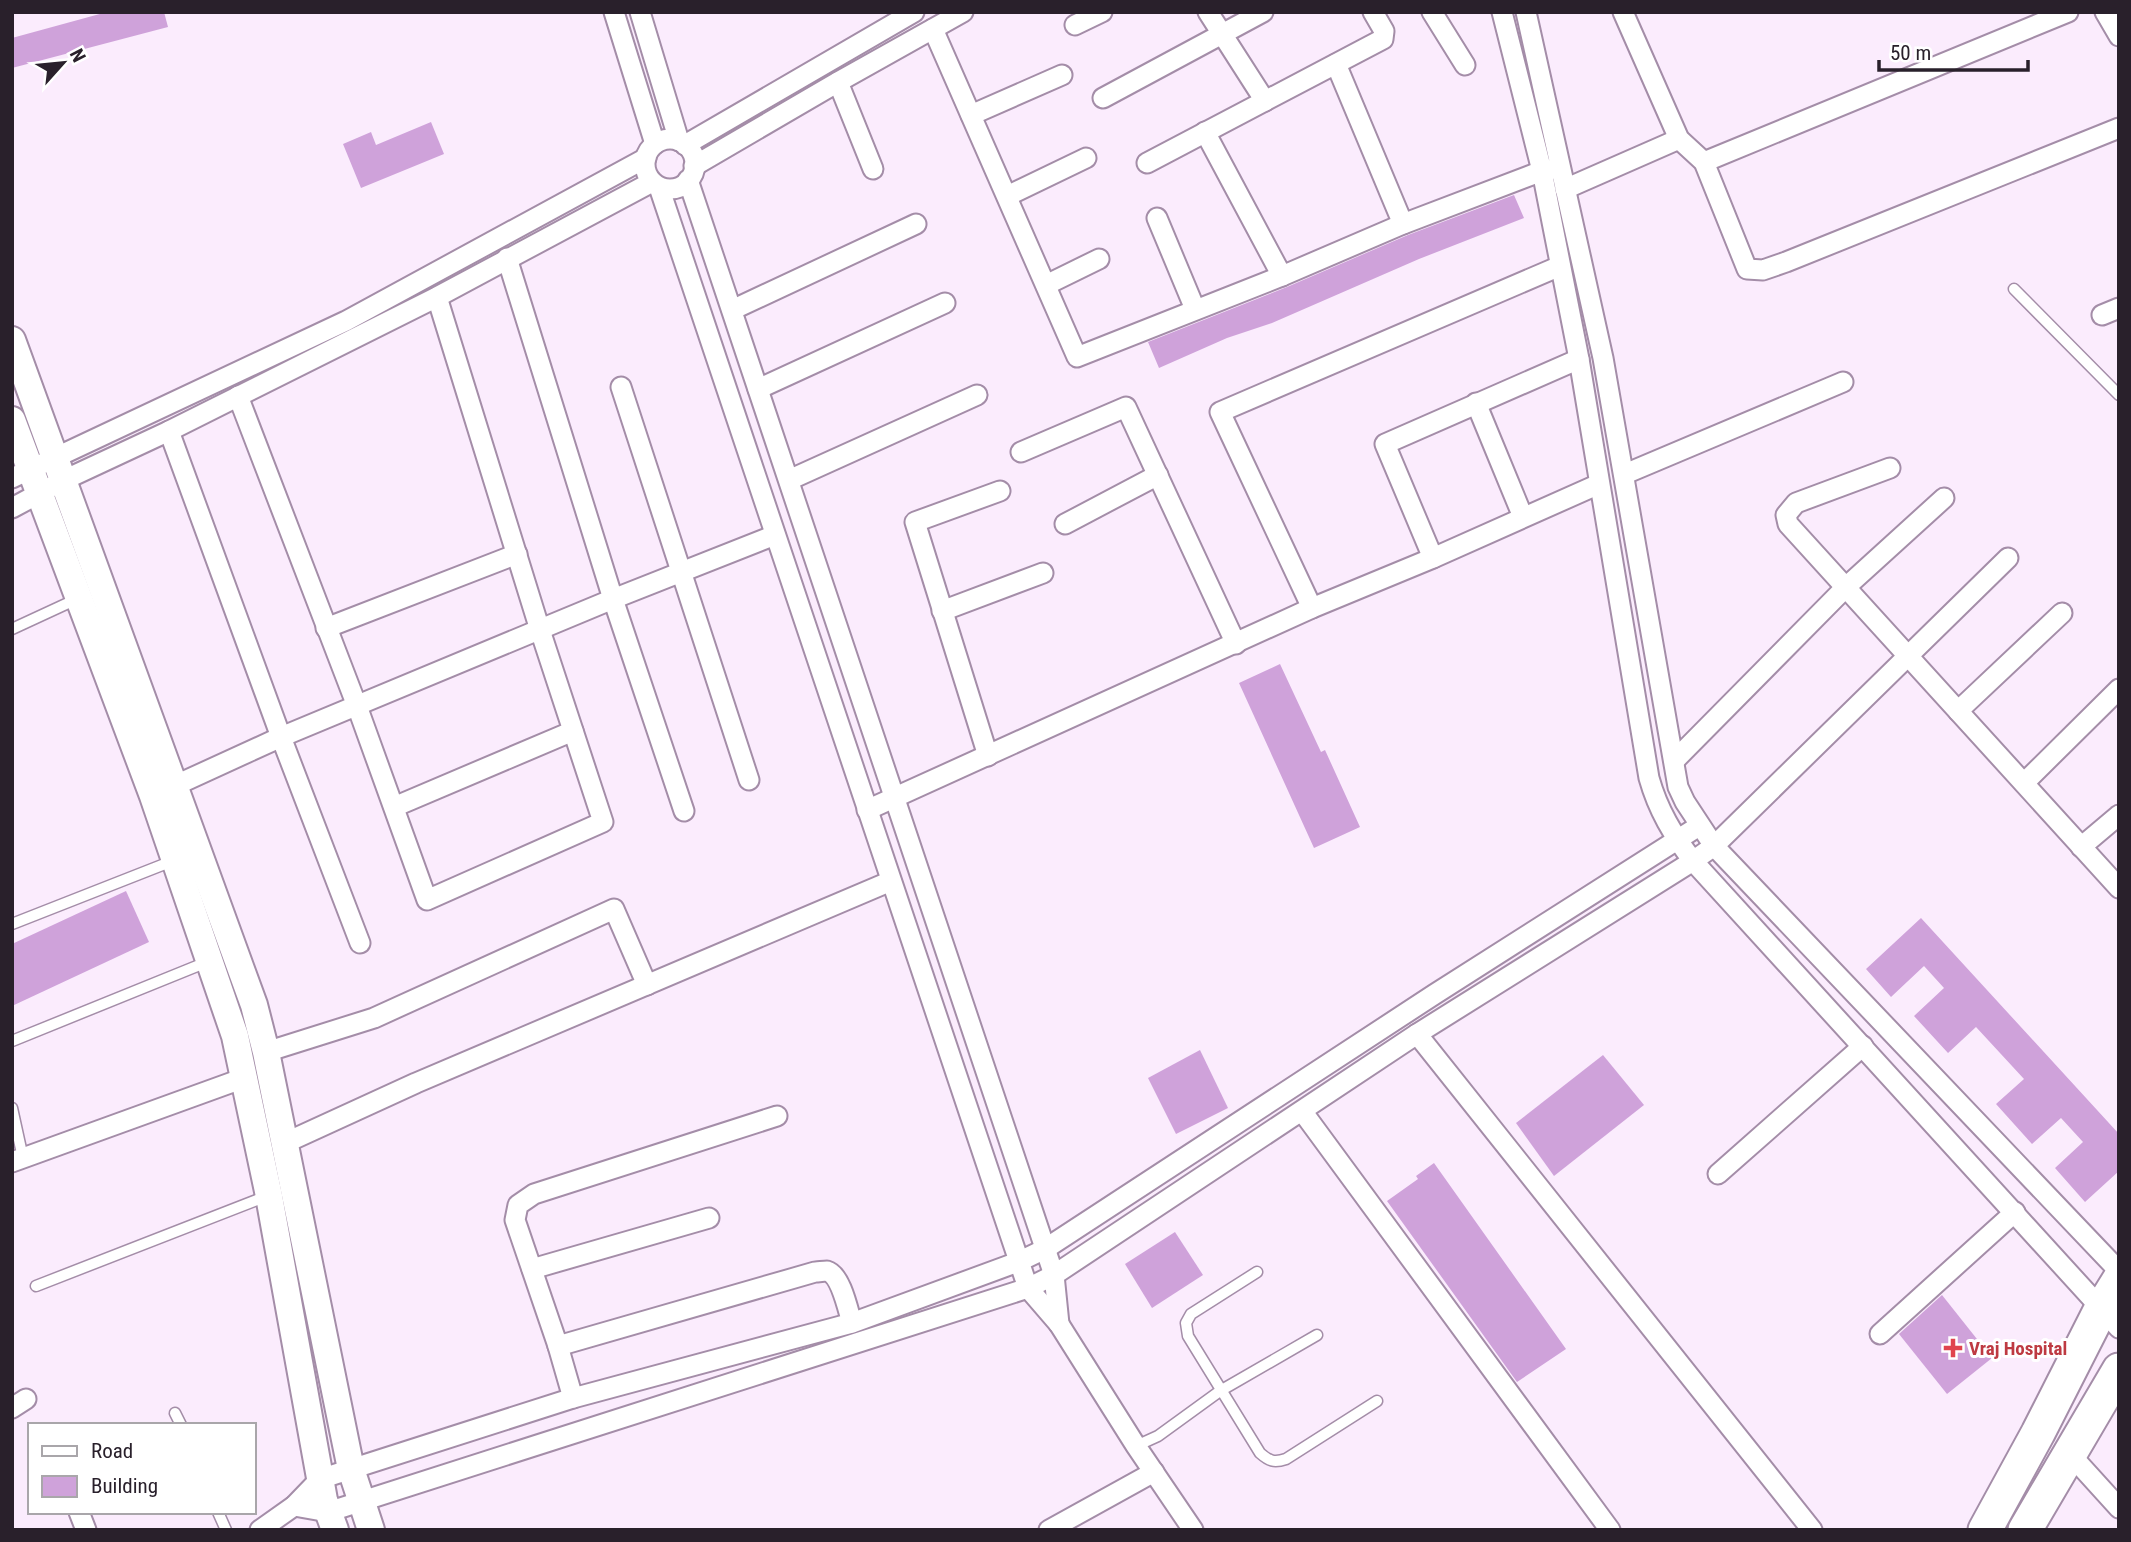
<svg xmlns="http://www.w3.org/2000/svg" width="2131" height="1542" font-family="'Roboto Condensed',sans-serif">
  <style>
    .building { fill: #cfa2da }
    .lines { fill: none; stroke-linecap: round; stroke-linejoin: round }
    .lane-casing { stroke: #a48da8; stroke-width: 13 }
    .street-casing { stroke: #a48da8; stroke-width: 23 }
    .secondary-casing { stroke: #a48da8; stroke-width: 30 }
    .highway-casing { stroke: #a48da8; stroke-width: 37 }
    .lane { stroke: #fff; stroke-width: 10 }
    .street { stroke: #fff; stroke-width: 19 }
    .secondary { stroke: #fff; stroke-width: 26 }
    .highway { stroke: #fff; stroke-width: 33 }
    .health-dot { fill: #e0444e; stroke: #fff; stroke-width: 2.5 }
    .labels { text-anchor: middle; stroke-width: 6; stroke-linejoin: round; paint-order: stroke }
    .health-label { font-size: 19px; font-weight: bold; fill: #be3a42; stroke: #fff; text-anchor: start }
  </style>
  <rect width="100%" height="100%" fill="#fbecfd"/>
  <g class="building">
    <path d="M107 12H164L168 27 12 68V38Z"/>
    <path d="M431 122 444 154 361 188 343 144 371 132 376 145Z"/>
    <path d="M1514 195 1524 218 1419 259 1272 323 1227 338 1159 368 1148 342 1287 287 1408 235Z"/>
    <path d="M1280 664 1321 752 1325 750 1360 827 1314 848 1239 683Z"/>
    <path d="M126 891 149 942 12 1006V944Z"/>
    <path d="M1921 918 2119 1134V1171L2085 1202 2055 1168 2083 1142 2061 1118 2032 1144 1996 1104 2024 1079 1976 1027 1948 1053 1914 1016 1944 988 1924 966 1891 997 1866 969Z"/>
    <path d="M1200 1050 1228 1108 1176 1134 1148 1078Z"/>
    <path d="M1603 1055 1644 1105 1554 1176 1516 1123Z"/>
    <path d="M1434 1163 1566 1349 1517 1382 1387 1201 1418 1179 1416 1176Z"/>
    <path d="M1175 1232 1203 1275 1152 1308 1125 1264Z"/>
    <path d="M1942 1295 1992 1358 1947 1394 1899 1334Z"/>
  </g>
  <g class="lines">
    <defs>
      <g id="lane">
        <path d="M2014 289 2119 395"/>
        <path d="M12 629 79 598"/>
        <path d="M12 924 175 860"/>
        <path d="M12 1041 207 962"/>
        <path d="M12 1108 23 1158"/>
        <path d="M1257 1272 1191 1314 1186 1323 1188 1336 1260 1453C1269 1461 1274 1463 1286 1459L1377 1401"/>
        <path d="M36 1286 267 1196"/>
        <path d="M175 1413 181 1425"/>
        <path d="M1136 1446 1158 1436 1220 1391 1317 1335"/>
        <path d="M218 1512 226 1530"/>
      </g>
      <g id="street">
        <path d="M614 12 655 144"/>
        <path d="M640 12 679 141"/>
        <path d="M1208 12 1265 101"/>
        <path d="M1432 12 1465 65"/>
        <path d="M1502 12 1542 171 1579 359 1649 778C1658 810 1673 835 1693 861L2119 1328"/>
        <path d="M1526 12 1603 358 1678 787 1685 802 1714 846 2119 1271"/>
        <path d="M1623 12 1679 139 1704 162 1747 269 1763 270 1786 262 2119 128"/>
        <path d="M2105 12 2119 36"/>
        <path d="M1075 25 1102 12"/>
        <path d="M933 29 1077 357 1282 276 1403 224 1542 171 1554 169"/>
        <path d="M1336 64 1403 224"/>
        <path d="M838 82 873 169"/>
        <path d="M1103 98 1263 12"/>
        <path d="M971 115 1062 75"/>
        <path d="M1205 132 1282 276"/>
        <circle cx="670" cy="164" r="25"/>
        <path d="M685 145 914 12"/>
        <path d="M1704 162 2068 12"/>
        <path d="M1147 163 1383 39 1384 31 1373 12"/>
        <path d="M694 166 838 82 963 12"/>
        <path d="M688 180 1054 1275 1059 1324"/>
        <path d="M659 187 1028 1288 1059 1324 1136 1446 1193 1530"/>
        <path d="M1565 189 1679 139"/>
        <path d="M1007 196 1086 158"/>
        <path d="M1157 218 1195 309"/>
        <path d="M507 258 613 599 684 811"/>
        <path d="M1046 285 1099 259"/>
        <path d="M732 310 916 224"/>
        <path d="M2102 315 2119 308"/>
        <path d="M621 387 749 780"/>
        <path d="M758 389 945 303"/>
        <path d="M238 396 357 706 427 900 603 822 540 630 437 297"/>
        <path d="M1476 403 1523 517"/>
        <path d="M169 431 281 737 360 943"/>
        <path d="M1021 452 1126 407 1236 644"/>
        <path d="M1890 468 1796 503 1786 515 1788 524 2119 888"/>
        <path d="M1625 474 1843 382"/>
        <path d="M12 478 346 321 646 158"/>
        <path d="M789 480 977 395"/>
        <path d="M12 508 64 480 169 431 437 297 652 182"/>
        <path d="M1065 524 1158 475"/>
        <path d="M1433 558 1385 444 1579 359"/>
        <path d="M1312 608 1220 412 1560 266"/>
        <path d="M942 611 1043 573"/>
        <path d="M326 628 517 554"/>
        <path d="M1958 711 2062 613"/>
        <path d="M988 756 915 522 1000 491"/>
        <path d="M1675 760 1846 587 1944 498"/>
        <path d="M2024 783 2119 689"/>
        <path d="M163 791 281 737 613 599 775 535"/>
        <path d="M394 807 573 731"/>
        <path d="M867 810 1312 608 1433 558 1599 484"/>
        <path d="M2081 847 2119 815"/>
        <path d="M1417 1034 1812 1530"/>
        <path d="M266 1052 374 1018 614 909 647 985"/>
        <path d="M1302 1111 1610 1530"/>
        <path d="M285 1143 416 1083 891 881"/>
        <path d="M12 1162 244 1078"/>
        <path d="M1718 1174 1863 1046"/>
        <path d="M532 1269 709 1218"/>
        <path d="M1880 1334 2015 1212"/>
        <path d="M558 1346 815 1272C819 1272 823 1271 827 1271 841 1275 848 1310 852 1323"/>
        <path d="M573 1398 558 1346 515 1220 518 1205 534 1194 777 1116"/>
        <path d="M12 1408 26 1399"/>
        <path d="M2070 1454 2119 1508"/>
        <path d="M294 1506 328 1512 1028 1288 1054 1275 1417 1034 1693 861 1714 846 2008 558"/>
        <path d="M79 1512 86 1530"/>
        <path d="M260 1530 294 1506 320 1479 573 1398 852 1323 1018 1262 1045 1249 1435 994 1699 826"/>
        <path d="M1049 1530 1154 1472"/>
      </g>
      <g id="secondary">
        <path d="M12 340 254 1005 266 1052 351 1469 371 1530"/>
        <path d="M12 420 153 796 235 1036 269 1196 324 1500 335 1530"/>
      </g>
      <g id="highway">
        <path d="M1985 1530 2038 1433 2101 1309 2119 1280"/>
        <path d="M2025 1530 2119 1370"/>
      </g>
    </defs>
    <use href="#lane" class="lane-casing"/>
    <use href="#street" class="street-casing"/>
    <use href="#secondary" class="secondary-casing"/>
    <use href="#highway" class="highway-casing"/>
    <use href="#lane" class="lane"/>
    <use href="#street" class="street"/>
    <use href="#secondary" class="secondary"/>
    <use href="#highway" class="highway"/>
  </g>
  <path class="health-dot" d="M1949.5 1337.5h7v7h7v7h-7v7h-7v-7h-7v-7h7z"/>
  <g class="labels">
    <g class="health-label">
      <text x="1969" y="1355">Vraj Hospital</text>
    </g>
  </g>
  <rect width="2131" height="1542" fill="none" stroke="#29202b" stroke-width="28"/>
  <rect x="28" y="1423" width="228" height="91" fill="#ffffff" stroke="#a9a6aa" stroke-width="2"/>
  <rect x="42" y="1446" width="35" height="10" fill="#ffffff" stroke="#a9a6aa" stroke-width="2"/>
  <text x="91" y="1458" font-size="21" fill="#29202b">Road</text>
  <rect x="42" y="1476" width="35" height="21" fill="#cfa2da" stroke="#a9a6aa" stroke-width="2"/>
  <text x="91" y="1493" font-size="21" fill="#29202b">Building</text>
  <g transform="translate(63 63) rotate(63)" stroke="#ffffff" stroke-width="5" paint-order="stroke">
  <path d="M0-5L12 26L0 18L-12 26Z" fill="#29202b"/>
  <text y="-10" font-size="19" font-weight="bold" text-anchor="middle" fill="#29202b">N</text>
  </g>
  <path d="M1879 60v10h149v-10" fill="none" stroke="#29202b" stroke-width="3.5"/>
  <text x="1890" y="60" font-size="21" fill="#29202b" stroke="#ffffff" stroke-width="5" paint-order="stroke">50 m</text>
</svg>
